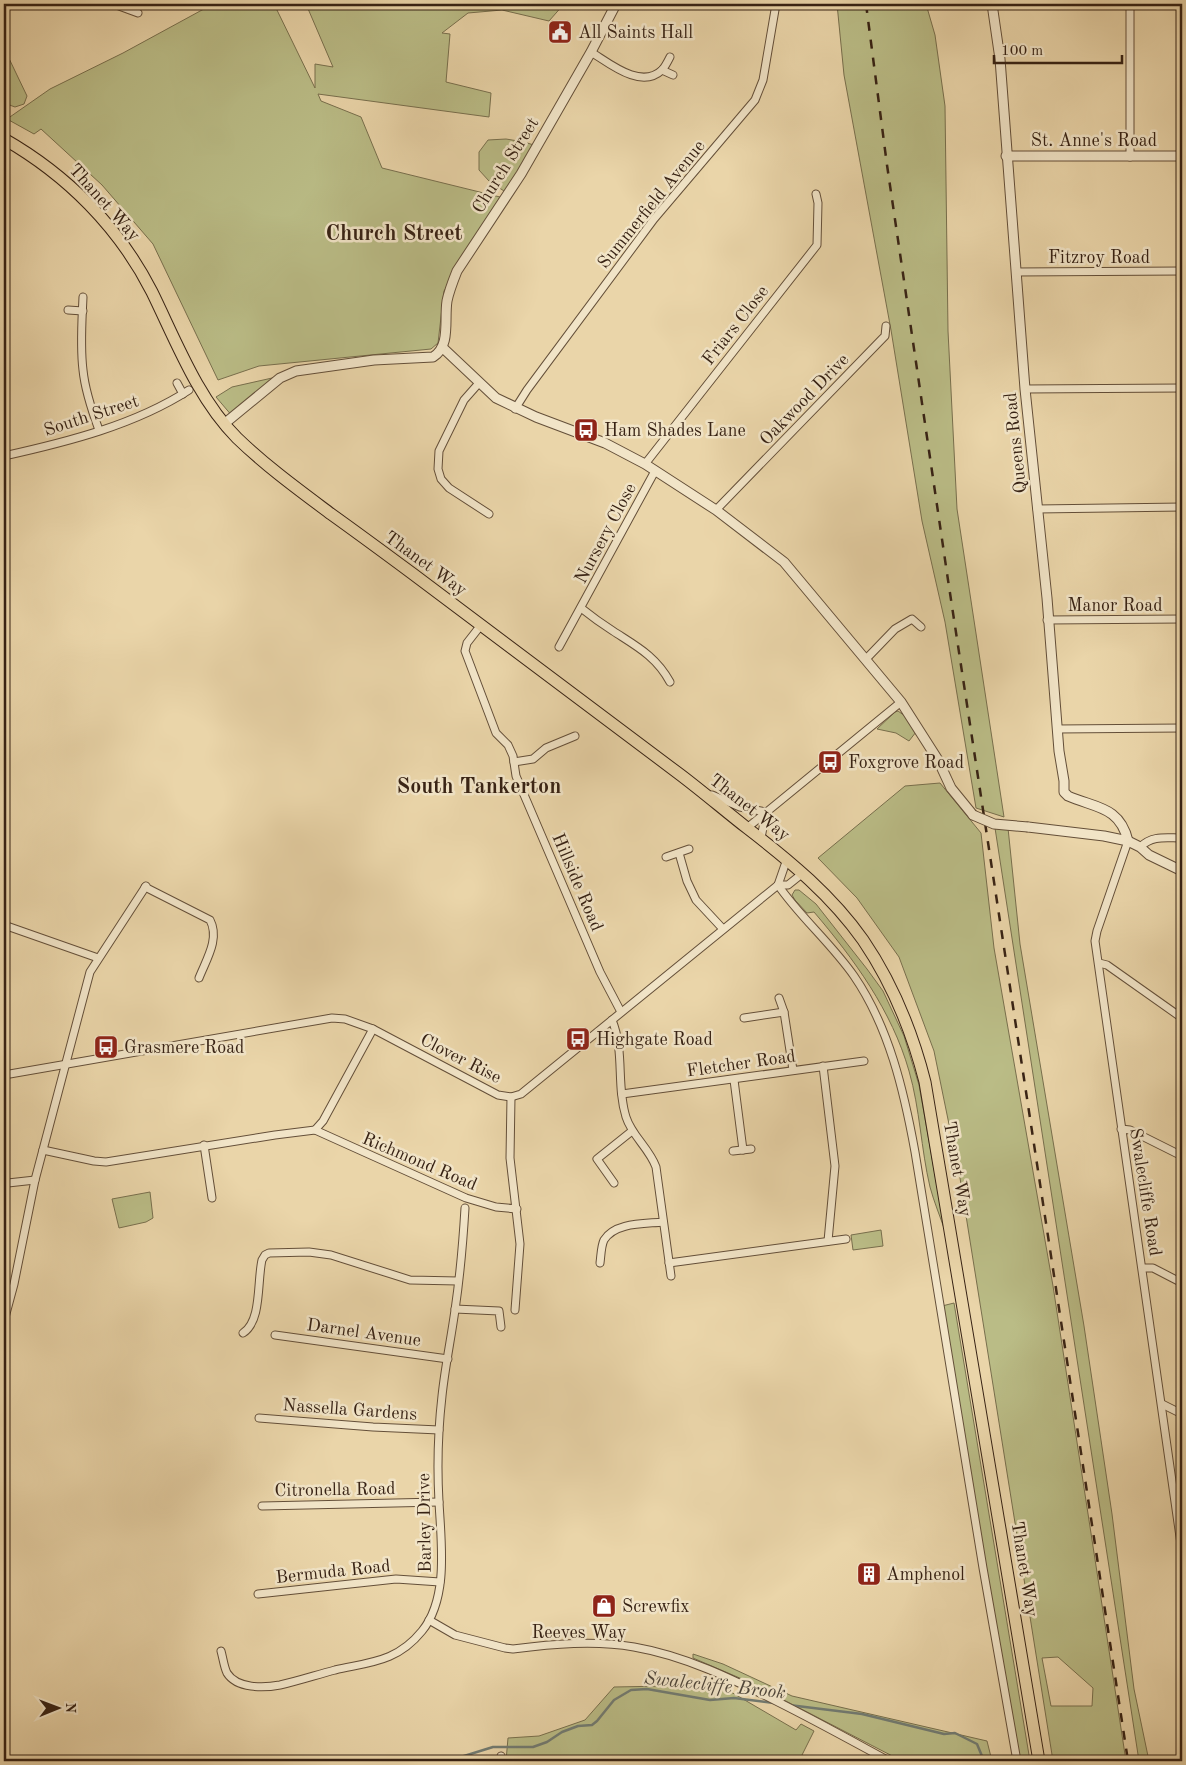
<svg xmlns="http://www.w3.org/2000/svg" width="1186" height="1765" font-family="'Old Standard TT',serif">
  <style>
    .green { fill: #babc86; stroke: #786f4d; fill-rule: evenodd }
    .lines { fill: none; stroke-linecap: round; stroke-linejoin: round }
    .stream { stroke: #727b72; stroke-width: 2.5 }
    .minor-casing { stroke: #644f39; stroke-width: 9 }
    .tertiary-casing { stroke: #644f39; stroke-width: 11 }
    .primary-casing { stroke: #372214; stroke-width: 13 }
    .minor { stroke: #f1e4c7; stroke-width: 7 }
    .tertiary { stroke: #f1e4c7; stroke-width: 9 }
    .primary { stroke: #ead5a9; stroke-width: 11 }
    .rail { stroke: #372214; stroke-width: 2.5; stroke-dasharray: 9 9; stroke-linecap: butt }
    .tertiary-bridge-casing { stroke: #644f39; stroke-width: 11; stroke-linecap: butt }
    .tertiary-bridge { stroke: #f1e4c7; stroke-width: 9 }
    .labels { text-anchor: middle; stroke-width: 5; stroke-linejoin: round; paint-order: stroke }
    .poi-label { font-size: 18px; fill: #372214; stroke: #f1e4c7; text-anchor: start }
    .street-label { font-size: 18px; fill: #372214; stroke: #f1e4c7 }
    .water-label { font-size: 19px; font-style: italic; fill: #50473b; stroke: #f1e4c7 }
    .district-label { font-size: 22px; font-weight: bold; fill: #372214; stroke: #f1e4c7 }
  </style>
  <rect width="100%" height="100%" fill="#ead5a9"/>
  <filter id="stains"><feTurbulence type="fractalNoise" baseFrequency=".004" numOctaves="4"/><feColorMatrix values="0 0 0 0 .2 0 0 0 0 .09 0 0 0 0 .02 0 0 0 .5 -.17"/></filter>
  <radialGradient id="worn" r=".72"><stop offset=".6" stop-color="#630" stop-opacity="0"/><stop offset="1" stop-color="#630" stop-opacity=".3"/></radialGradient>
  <g class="green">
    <path d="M213 4H279L275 6 315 88V64L333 67 306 4H564L549 21 502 10 468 13 442 33 450 34 446 82 491 93 489 117 318 94 321 101 361 117 382 168 500 197 444 291 438 343 431 349 259 366 218 380 153 244 102 185 41 129 34 134 7 119 50 89 123 53Z"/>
    <path d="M837 4H926L935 35 945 106 948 331 957 509 1004 817 976 808 945 622 922 521 891 330 844 75Z"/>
    <path d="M4 48 27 96 24 104 15 107 4 103Z"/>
    <path d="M506 139 524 142 537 146 507 193 489 181 479 170V152L488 140Z"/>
    <path d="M290 374 233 417 216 397 232 387Z"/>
    <path d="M898 711 905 716 916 732 909 741 896 733 877 729 895 712Z"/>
    <path d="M940 783 981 833 994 948 1053 1286 1126 1761H1053L960 1178 934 1051 899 957 857 898 818 858 905 786ZM1058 1657 1093 1688 1092 1706H1051L1042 1658Z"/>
    <path d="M995 828H1008L1020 944 1084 1326 1112 1514 1134 1689 1149 1761H1139Z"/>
    <path d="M795 890H799L816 904 867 969 883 991 904 1036 919 1085 945 1231C940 1216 934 1202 930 1187 921 1149 920 1109 909 1071 892 1011 854 959 814 912L807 913 795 900 792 895Z"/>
    <path d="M150 1192 153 1218 146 1222 119 1228 112 1199Z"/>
    <path d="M881 1230 883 1246 853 1250 851 1235Z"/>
    <path d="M954 1303 1030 1761H1019L942 1306Z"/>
    <path d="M693 1654 723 1664 792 1696 987 1741 992 1761H902L749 1682 693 1658Z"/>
    <path d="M719 1685 796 1730 801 1724 814 1731 799 1761H506L508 1738 539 1736 585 1720 614 1687Z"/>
  </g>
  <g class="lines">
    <g class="stream">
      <path d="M789 1705 862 1714 944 1734 955 1733 977 1744 984 1761"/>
      <path d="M448 1761 493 1747H533L547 1742 562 1732 578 1726 592 1725 597 1721 614 1700 631 1690 647 1689 710 1700 734 1698 774 1703"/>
    </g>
    <defs>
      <g id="minor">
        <path d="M118 4 119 6 138 13"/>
        <path d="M591 52C609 63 641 90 662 70 665 67 668 61 670 57"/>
        <path d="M662 70 673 75"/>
        <path d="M1130 157V4"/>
        <path d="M1016 272 1182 271"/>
        <path d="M83 297C82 321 80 346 83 370 85 391 92 411 99 430"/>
        <path d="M68 310 83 311"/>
        <path d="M177 383 183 394"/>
        <path d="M479 383 464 400 439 451 438 469 441 479 449 488 489 514"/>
        <path d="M1025 389 1182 388"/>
        <path d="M515 409 527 390 654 219 755 100 763 80 776 4"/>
        <path d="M4 456C67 442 135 425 189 390"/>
        <path d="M645 464 817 245 818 203 816 194"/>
        <path d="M1037 509 1182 507"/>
        <path d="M716 510 882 339 885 336 886 326"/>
        <path d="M581 608C591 616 602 624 613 631 636 646 656 656 670 682"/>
        <path d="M1047 620 1182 619"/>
        <path d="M481 625 467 643 465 651 496 733 508 745 513 756 516 776 600 972 621 1012"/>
        <path d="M559 647 655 471"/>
        <path d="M866 659 895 629 912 619 921 627"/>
        <path d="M1057 729 1182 728"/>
        <path d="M514 762 533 759 546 748 575 736"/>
        <path d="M712 795 740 807 766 812"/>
        <path d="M747 828 901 702"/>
        <path d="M761 838 766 812"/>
        <path d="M1128 841 1097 931 1095 941 1182 1551"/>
        <path d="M1140 847C1153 835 1165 838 1182 838"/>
        <path d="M679 853 687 881 696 900 723 929"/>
        <path d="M666 857 689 849"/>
        <path d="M778 885C800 917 831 943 854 976 889 1027 904 1091 915 1152L983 1568 1017 1761"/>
        <path d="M778 885H788L803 873"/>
        <path d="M145 887 210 920C220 939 206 960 199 978"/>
        <path d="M4 925 98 958"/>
        <path d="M1099 963 1107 965 1182 1018"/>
        <path d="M779 998 784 1012 793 1070"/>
        <path d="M744 1018 784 1012"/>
        <path d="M612 1020C625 1052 616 1085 626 1117 632 1136 649 1148 656 1167L671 1276"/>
        <path d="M823 1066 835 1166 828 1241"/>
        <path d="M4 1075 332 1018 345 1019 373 1029 498 1095 511 1097 521 1094 778 885 787 859"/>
        <path d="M734 1080 743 1150"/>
        <path d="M622 1094 864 1061"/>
        <path d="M511 1097 510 1158 520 1244 515 1310"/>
        <path d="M1121 1129 1130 1130 1182 1156"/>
        <path d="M315 1130 466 1198 496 1207 517 1209"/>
        <path d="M204 1145 212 1198"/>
        <path d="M43 1150 94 1161 106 1162 275 1135 315 1130 323 1121 373 1029"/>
        <path d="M733 1151 751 1149"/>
        <path d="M614 1183 597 1159 632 1131"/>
        <path d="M4 1185 8 1183 35 1180"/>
        <path d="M600 1263C601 1256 601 1246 604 1240 615 1222 645 1224 663 1222"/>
        <path d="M669 1263 846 1239"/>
        <path d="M1143 1268H1153L1182 1283"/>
        <path d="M455 1309 499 1311 501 1327"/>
        <path d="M4 1321 14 1284 35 1180 90 972 146 886"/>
        <path d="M243 1333C262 1321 257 1281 262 1260L265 1255 269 1253 309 1252 331 1255 410 1280 458 1281"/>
        <path d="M275 1335 448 1359"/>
        <path d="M1162 1404 1182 1414"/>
        <path d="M259 1418 373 1427 439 1430"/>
        <path d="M262 1506 439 1502"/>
        <path d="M258 1594 396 1579 440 1582"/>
        <path d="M429 1620 455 1635 505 1648 513 1649C552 1644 595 1640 634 1647 686 1656 732 1679 778 1702 816 1721 852 1741 889 1761"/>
        <path d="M221 1651C223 1658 224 1667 227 1673 237 1689 264 1688 280 1685 298 1681 316 1675 335 1670 370 1662 397 1662 422 1631 449 1598 441 1542 439 1502 437 1467 438 1431 442 1396 445 1367 451 1339 455 1310 460 1276 463 1242 465 1208"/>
        <path d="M500 1761 501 1756"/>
      </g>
      <g id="tertiary">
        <path d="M992 4 1000 59 1025 389 1047 598 1059 751 1064 781V792L1068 796C1095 808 1120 806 1128 841"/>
        <path d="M1006 156H1182"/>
        <path d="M443 348 496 398 536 417 605 443 645 464 716 510 784 562 901 702 938 760 951 788 973 815"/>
        <path d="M224 424 280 378 296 371 374 360 433 357C451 346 444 320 447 301 449 291 453 281 457 271L521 174 591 52 616 4"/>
        <path d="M1028 827 1104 836 1128 841 1140 847 1149 855 1182 871"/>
      </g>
      <path id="primary" d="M4 139C67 175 119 227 152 292 176 341 198 399 237 438 266 466 299 490 331 514 359 534 386 554 413 574 502 640 590 707 678 773 702 791 724 810 747 828 790 861 832 896 863 940 893 984 912 1031 925 1082L1039 1761"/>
    </defs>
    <use href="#minor" class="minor-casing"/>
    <use href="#tertiary" class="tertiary-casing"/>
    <use href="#primary" class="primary-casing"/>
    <use href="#minor" class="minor"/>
    <use href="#tertiary" class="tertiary"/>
    <use href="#primary" class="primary"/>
    <path class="rail" d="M866 4 887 165 948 580 1128 1761"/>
    <defs>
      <path id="tertiary-bridge" d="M973 815 994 824 1028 827"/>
    </defs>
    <use href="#tertiary-bridge" class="tertiary-bridge-casing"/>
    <use href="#tertiary-bridge" class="tertiary-bridge"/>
  </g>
  <defs>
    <symbol id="civic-square" viewBox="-11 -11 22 22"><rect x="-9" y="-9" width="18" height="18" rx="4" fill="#8f2418" stroke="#f1e4c7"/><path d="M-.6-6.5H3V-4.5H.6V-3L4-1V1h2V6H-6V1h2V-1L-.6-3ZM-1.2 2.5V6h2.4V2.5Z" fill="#fff"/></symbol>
    <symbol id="bus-square" viewBox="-11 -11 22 22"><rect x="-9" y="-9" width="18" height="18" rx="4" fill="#8f2418" stroke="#f1e4c7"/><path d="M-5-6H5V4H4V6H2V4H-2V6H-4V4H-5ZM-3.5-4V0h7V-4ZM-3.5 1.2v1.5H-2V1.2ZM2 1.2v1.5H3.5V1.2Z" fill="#fff"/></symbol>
    <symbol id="building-square" viewBox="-11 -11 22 22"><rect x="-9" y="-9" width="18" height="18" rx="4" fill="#8f2418" stroke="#f1e4c7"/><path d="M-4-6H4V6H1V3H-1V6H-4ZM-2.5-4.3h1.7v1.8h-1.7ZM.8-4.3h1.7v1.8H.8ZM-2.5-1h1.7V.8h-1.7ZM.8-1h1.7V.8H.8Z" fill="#fff"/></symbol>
    <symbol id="shop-square" viewBox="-11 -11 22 22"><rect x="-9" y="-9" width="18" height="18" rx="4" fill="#8f2418" stroke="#f1e4c7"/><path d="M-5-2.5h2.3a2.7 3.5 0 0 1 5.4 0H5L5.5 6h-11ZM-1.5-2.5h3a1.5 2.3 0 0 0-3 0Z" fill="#fff"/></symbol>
  </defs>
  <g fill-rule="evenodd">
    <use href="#civic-square" x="546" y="18" width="28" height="28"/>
    <use href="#bus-square" x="572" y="416" width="28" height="28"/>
    <use href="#bus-square" x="816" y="748" width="28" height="28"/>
    <use href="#bus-square" x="564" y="1025" width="28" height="28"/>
    <use href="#bus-square" x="92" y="1033" width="28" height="28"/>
    <use href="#building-square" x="855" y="1560" width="28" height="28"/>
    <use href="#shop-square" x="590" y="1592" width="28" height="28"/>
  </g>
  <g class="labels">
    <g class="poi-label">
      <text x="578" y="38">All Saints Hall</text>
      <text x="604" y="436">Ham Shades Lane</text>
      <text x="848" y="768">Foxgrove Road</text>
      <text x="596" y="1045">Highgate Road</text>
      <text x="124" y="1053">Grasmere Road</text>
      <text x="886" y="1580">Amphenol</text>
      <text x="622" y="1612">Screwfix</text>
    </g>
    <g class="street-label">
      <text x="1094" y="146">St. Anne's Road</text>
      <text transform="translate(505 165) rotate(-58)" y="6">Church Street</text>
      <text transform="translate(105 202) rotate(48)" y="6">Thanet Way</text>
      <text transform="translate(651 204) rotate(-51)" y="6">Summerfield Avenue</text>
      <text x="1099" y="263">Fitzroy Road</text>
      <text transform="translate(735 325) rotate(-52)" y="6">Friars Close</text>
      <text transform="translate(804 399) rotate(-46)" y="6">Oakwood Drive</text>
      <text transform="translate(91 415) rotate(-18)" y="6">South Street</text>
      <text transform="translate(1015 443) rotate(-96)" y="6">Queens Road</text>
      <text transform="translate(605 533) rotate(-62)" y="6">Nursery Close</text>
      <text transform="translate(426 563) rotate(36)" y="6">Thanet Way</text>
      <text x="1115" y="611">Manor Road</text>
      <text transform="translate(750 807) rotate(38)" y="6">Thanet Way</text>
      <text transform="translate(578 882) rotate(67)" y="6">Hillside Road</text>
      <text transform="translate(461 1058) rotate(27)" y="6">Clover Rise</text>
      <text transform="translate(741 1063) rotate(-8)" y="6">Fletcher Road</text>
      <text transform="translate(420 1161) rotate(23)" y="6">Richmond Road</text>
      <text transform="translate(958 1169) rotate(80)" y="6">Thanet Way</text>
      <text transform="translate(1146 1192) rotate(81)" y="6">Swalecliffe Road</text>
      <text transform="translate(364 1332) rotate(8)" y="6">Darnel Avenue</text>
      <text transform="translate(350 1409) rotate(4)" y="6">Nassella Gardens</text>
      <text transform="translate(335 1489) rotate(-1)" y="6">Citronella Road</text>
      <text transform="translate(424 1523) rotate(-91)" y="6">Barley Drive</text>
      <text transform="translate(1025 1569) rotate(81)" y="6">Thanet Way</text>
      <text transform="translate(333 1571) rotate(-6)" y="6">Bermuda Road</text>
      <text x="579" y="1638">Reeves Way</text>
    </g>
    <g class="water-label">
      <text transform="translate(715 1684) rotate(6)" y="7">Swalecliffe Brook</text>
    </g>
    <g class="district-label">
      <text x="394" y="240">Church Street</text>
      <text x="479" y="793">South Tankerton</text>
    </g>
  </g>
  <rect width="1186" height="1765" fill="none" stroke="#ead5a9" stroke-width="20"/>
  <rect x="5" y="5" width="1176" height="1755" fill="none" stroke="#372214" stroke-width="2.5"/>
  <rect x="10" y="10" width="1166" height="1745" fill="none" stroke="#372214"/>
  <g transform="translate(58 1708) rotate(89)" stroke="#f1e4c7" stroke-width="4" paint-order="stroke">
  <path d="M0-4L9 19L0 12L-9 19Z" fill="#372214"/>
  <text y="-8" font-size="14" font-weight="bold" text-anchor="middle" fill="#372214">N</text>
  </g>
  <path d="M994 55v8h128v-8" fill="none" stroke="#372214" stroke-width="2.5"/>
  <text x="1001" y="55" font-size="15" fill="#372214" stroke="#f1e4c7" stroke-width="4" paint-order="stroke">100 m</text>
  <rect width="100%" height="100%" filter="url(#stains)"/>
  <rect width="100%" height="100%" fill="url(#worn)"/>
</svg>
